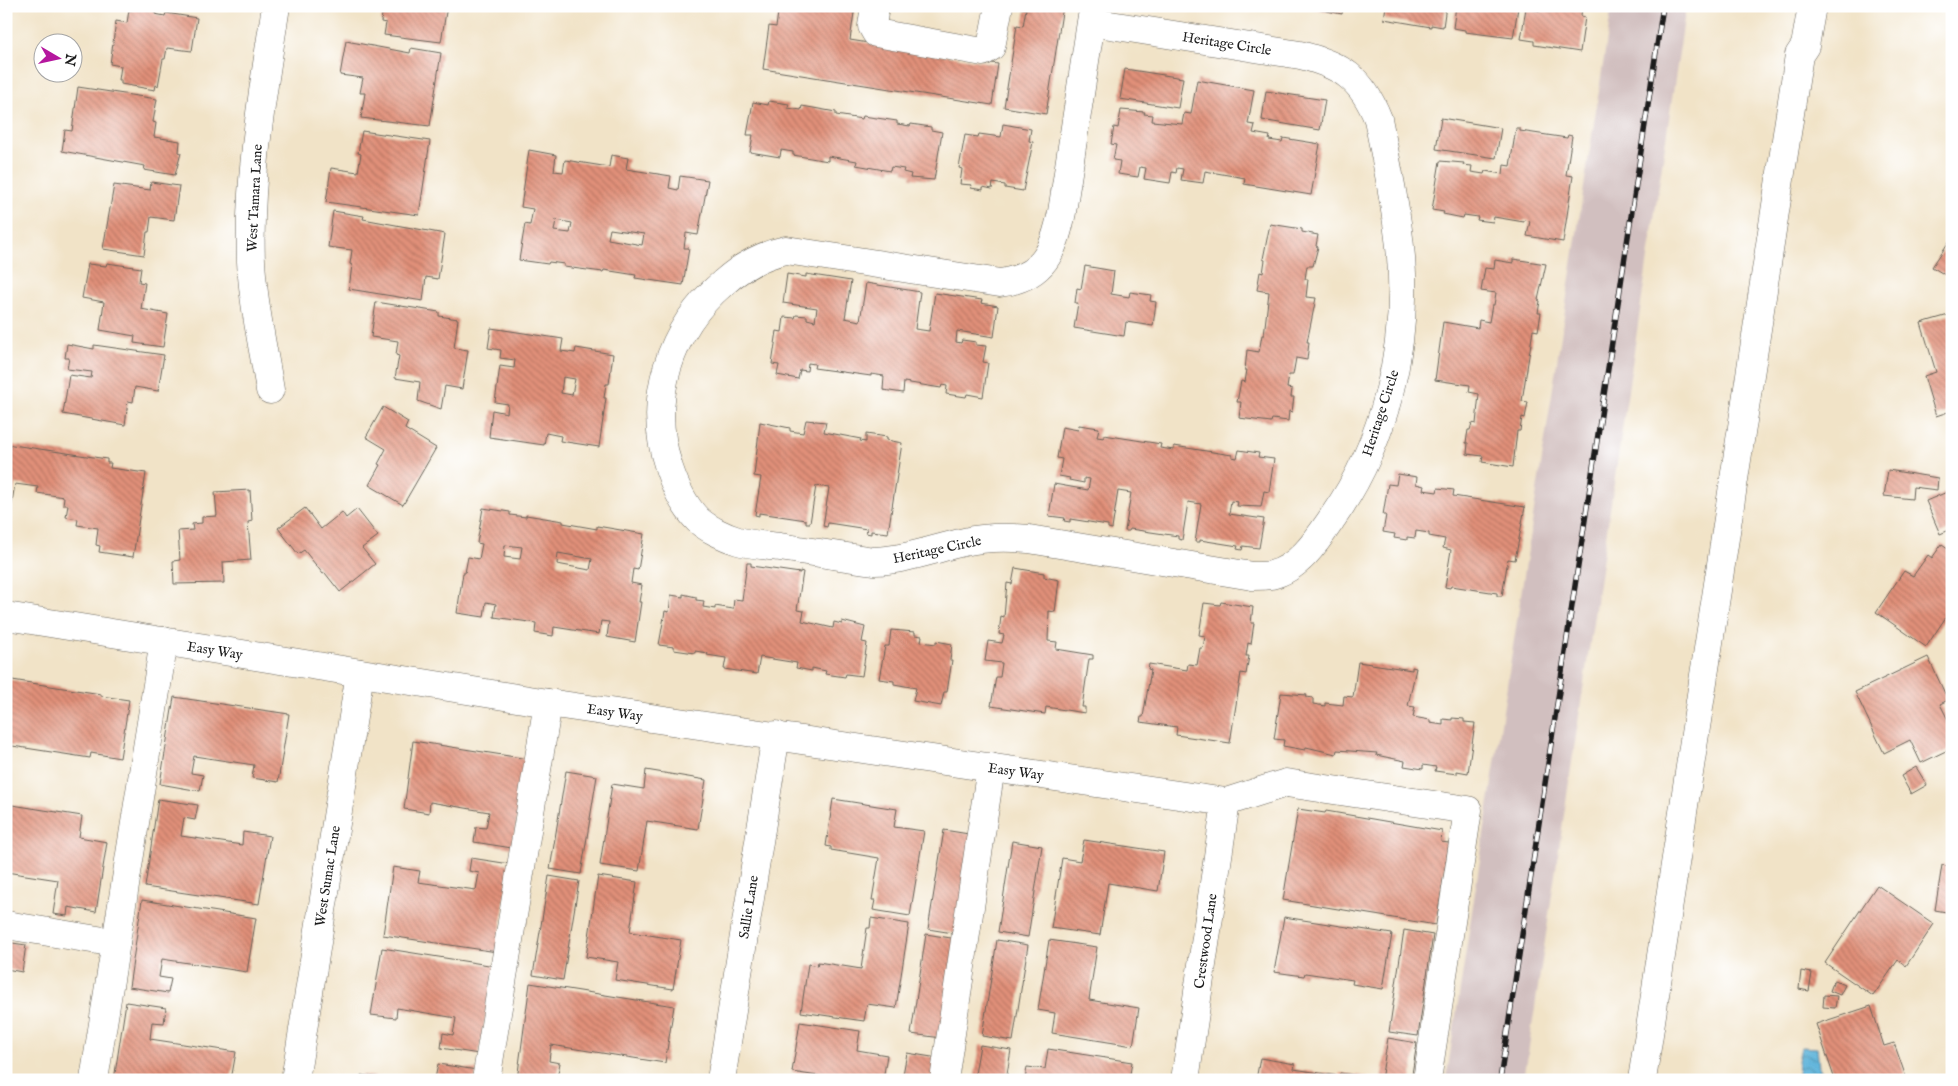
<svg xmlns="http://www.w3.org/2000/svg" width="1958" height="1086" font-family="'IM FELL English',serif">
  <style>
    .railway { fill: #d1bfbf }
    .water { fill: url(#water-waves); stroke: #3d687b }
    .building { fill: url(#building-back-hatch); fill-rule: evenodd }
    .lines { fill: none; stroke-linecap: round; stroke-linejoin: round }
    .minor-casing { stroke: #676258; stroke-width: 29 }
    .minor { stroke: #fff; stroke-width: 28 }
    .rail-casing { stroke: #1c1c1c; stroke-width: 5.5 }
    .rail { stroke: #fff; stroke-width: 4; stroke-dasharray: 11; stroke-linecap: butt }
    .labels { text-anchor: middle; stroke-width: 4; stroke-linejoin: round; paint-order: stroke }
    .street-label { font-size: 14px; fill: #1c1c1c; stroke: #fff }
  </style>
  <defs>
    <pattern id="water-waves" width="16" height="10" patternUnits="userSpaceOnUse" patternTransform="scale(1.25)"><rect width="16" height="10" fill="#5eb4da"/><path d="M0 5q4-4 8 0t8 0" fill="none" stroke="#4d92b0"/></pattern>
    <pattern id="building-back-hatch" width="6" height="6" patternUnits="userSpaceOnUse" patternTransform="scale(1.25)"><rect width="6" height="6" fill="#e19079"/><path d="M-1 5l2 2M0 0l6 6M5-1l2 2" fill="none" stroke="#b67562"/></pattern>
  </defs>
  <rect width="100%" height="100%" fill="#fff"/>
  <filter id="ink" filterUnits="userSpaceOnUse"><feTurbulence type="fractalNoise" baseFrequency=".02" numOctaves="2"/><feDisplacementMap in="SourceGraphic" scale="10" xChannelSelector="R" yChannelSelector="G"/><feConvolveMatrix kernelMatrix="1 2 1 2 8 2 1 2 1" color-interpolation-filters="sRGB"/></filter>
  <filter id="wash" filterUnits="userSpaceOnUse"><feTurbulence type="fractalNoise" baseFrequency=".0096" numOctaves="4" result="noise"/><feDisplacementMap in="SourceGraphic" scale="20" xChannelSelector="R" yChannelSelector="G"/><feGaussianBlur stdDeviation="1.12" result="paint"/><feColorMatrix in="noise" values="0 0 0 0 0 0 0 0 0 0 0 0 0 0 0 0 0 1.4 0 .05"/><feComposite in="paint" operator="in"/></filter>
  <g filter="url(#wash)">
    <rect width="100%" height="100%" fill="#f1e3c7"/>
    <path class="railway" d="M1612 6H1686L1524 1080H1446Z"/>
    <path class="water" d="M1801 1047 1817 1048 1819 1067 1827 1080H1799L1798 1061Z"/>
    <g id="blocks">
      <g class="building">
        <path d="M132 6 156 9 155 14 165 16 166 13 197 18 192 51 167 48 165 59H163L158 86 156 85 155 90 121 84V80H119L121 66 110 64 116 21 127 23 129 10H132Z"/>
        <path d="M383 6H447L441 42 384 35 386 23 381 22Z"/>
        <path d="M779 6H855L850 40 998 64 992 105 763 69 769 26 776 27Z"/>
        <path d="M1020 6H1063L1046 114 1004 107 1017 25 1023 26 1026 9 1020 8Z"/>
        <path d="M1302 6H1343L1342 14Z"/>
        <path d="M1386 6H1446L1443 27 1431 25V27L1384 19Z"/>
        <path d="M1456 6H1507L1518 8 1513 38 1465 32V30L1453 28Z"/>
        <path d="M1540 6H1582L1581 16 1585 17 1580 52 1534 45V41L1521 39 1526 8 1540 11Z"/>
        <path d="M346 41 410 53 411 48 441 53 430 126 361 118 365 93H360L363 78 340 75Z"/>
        <path d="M1125 69 1183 78 1178 108 1120 99Z"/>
        <path d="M1197 80 1254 90 1248 124 1255 125 1253 133 1270 136 1269 140 1282 142 1283 138 1320 144 1311 195 1244 184 1245 178 1205 171 1203 183 1181 180 1183 169 1177 168 1176 173 1172 172 1170 183 1144 179 1146 168 1140 167 1138 177 1118 174 1120 161 1113 160 1116 145 1111 144 1114 127 1118 128 1121 110 1145 112 1144 114 1153 115 1152 121 1182 124 1184 113 1191 114Z"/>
        <path d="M78 87 157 99 153 122 156 123 154 137 180 141 179 152 181 153 175 175 144 170 145 166 62 151 65 130 72 131Z"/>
        <path d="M1266 91 1325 100 1320 130 1262 120Z"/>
        <path d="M769 101 789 104 788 108 801 110 802 106 836 112V115L862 119 863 116 897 121V124L910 126 911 124 931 127V130L942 132 934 180 910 178 911 174 903 172 904 169 891 167 890 171 856 165 857 161 828 156V161L793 155V152L781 150 780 157 750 152 753 135H747L753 102 768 105Z"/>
        <path d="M1441 118 1501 128 1496 158 1436 149Z"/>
        <path d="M1003 124 1031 129 1029 141 1033 142 1023 191 1005 188V185L993 183 992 189 983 187V190L971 188 972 185 960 184 962 169 959 168 965 135 978 137 979 134 1001 137Z"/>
        <path d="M1516 128H1520V131L1567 138 1568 135 1572 136 1566 175 1573 176 1563 242 1527 236 1530 221 1524 220V222L1494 217 1493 222 1477 220 1478 217 1464 215 1463 218 1443 214 1444 212 1432 210 1440 161 1464 163 1463 165 1472 166 1471 172 1484 174 1485 171 1503 174 1504 165 1510 166Z"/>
        <path d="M362 131 430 141 419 215 326 202 331 168 358 172 361 154 358 153Z"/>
        <path d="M529 150 556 155 554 171 563 172 565 160 609 167 611 155 628 158 626 169 671 176 669 188 678 190 680 176 708 180 698 235 686 233 684 248H689L683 285 635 278 636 275 604 270 603 272 564 267V264L549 262 548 264 519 260 525 224 530 225 533 209 521 207ZM556 220 572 223 570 233 554 231ZM610 229 644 234 642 245 608 239Z"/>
        <path d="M151 182 179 186 174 220 151 217 149 232H147L144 255 103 249 114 185 150 190Z"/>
        <path d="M333 211 364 216 363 219 445 234 438 279 426 277 423 301 349 289 352 265 350 264 352 250 328 247Z"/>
        <path d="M1270 224 1302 229V232L1318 235 1316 246 1318 247 1313 266H1307L1305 279H1308L1306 297 1316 298 1307 342H1309L1307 360 1296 358 1293 375H1289L1287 388 1292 389 1291 397H1294L1292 412 1289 411 1288 421 1272 419 1271 422 1239 418 1241 402H1237L1241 381 1245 382 1247 370H1245L1247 350 1259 352 1262 335H1264L1269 292 1257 290 1260 272 1263 273 1265 260 1263 259Z"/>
        <path d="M1952 237V279L1932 267Z"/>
        <path d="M1513 259 1546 264 1538 300 1540 301 1538 313H1541L1538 331 1533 330 1522 401 1528 402 1525 418 1522 417 1520 431H1517L1513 467 1482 462 1483 456 1467 454 1468 443H1466L1468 430H1470L1472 423 1476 424 1479 394 1469 392 1470 385 1435 380 1443 322 1478 328 1479 320 1489 322 1492 305H1494L1496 293 1481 291 1485 268 1494 269 1495 260 1513 263Z"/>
        <path d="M107 263 141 268 139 282 145 283 141 309 168 314 163 347 134 343 135 336 100 330 104 302 82 298 88 264 106 266Z"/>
        <path d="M1085 266 1114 271 1111 294 1129 297 1130 292 1151 295 1150 301 1156 302 1153 326 1126 322 1124 336 1074 328 1078 303H1075L1077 288 1081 289Z"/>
        <path d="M787 274 806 277V274L851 281 845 318 860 321 866 283 920 292 915 329 929 331 935 293 982 300 981 303 998 306 994 337 957 331 956 342 961 343 962 340 976 342V345L986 346 983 362 988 363 983 397 967 394 966 397 946 394 947 386 942 385 941 388 904 382 903 393 883 390 884 376 871 374V376L814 368 815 364 808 363 807 371 800 370 798 379 777 375 779 365 772 364 777 331 782 332 784 317 795 318 796 315 807 316V319L815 321 817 308 783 303Z"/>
        <path d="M376 302 439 312V316L458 319 454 348 468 350 462 389 445 386 441 409 418 401 420 382 395 378 399 356 396 355 398 341 371 337Z"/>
        <path d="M1952 314V421L1948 412 1936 416 1924 376 1936 372 1921 323Z"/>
        <path d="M491 328 563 339 561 351 575 353 576 348 613 354 609 384H606L604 398H606L599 447 560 441 561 436 546 433 544 445 489 437 492 410 507 413 508 404 495 402 500 366 514 368 515 360 500 358 501 350 488 348ZM563 377 575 379 572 395 561 393Z"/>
        <path d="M67 344 94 349V345L164 355 158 391 135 387 133 402 128 401 125 425 63 414 69 375 91 378 92 372 67 369 69 358H65Z"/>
        <path d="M383 407 408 422 405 429 436 448 403 505 369 485 380 465 378 464 386 449 366 437Z"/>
        <path d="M806 420 826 422 824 432 861 439 860 441 866 442V434L887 437V440L902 443 888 533 871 531V534L866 533 867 529 828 523 827 527 823 526 829 488 816 486 810 523H806V520L759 513V516L755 515 761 477 754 476 760 422 790 428V431L803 433Z"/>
        <path d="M1079 425 1099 428 1097 437 1104 438V435L1161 444 1160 448 1174 450V446L1232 455V457L1237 458 1239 450 1259 453 1258 457 1274 459 1269 492 1264 491 1261 507 1237 506 1238 502 1231 501 1229 514 1264 519 1259 548 1243 546 1242 550 1237 549 1238 546 1200 540V542H1195L1201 504 1188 502 1182 540 1178 539V536L1130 529 1129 531H1125L1131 493 1118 491 1112 529 1108 528V525L1070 519V522L1064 521 1065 518 1049 516 1054 484 1088 490 1090 479 1084 478V483L1069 480 1070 478 1059 476 1062 459 1057 458 1062 427 1078 430Z"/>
        <path d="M6 444 107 459V463H111L110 468 146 473 133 557 99 552 100 546 96 545 98 528 77 525 78 519 66 517 68 505H63L64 497 37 493 38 487 15 484 11 508H6Z"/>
        <path d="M1888 470 1938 478 1937 490 1913 487 1912 499 1884 496Z"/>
        <path d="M1398 474 1417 477 1416 484 1424 486 1423 490 1437 492 1438 488 1454 490 1453 496 1525 507 1515 560 1508 559 1502 596H1497V593L1451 586 1450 588 1445 587 1451 550 1443 548 1445 539 1429 536V533L1416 531 1415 538 1407 537V540L1394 538 1395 534 1383 532 1386 515H1383L1388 484 1396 485Z"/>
        <path d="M250 490 252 521 248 522 251 560 223 562 224 583 174 584 173 561 180 560 178 531 193 530 192 524 202 523V517L217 516 215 492Z"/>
        <path d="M1947 492 1952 503V529L1940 534 1926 501Z"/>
        <path d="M305 508 321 529 342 512 346 518 357 509 378 536 362 548 375 564 340 592 325 573 323 574 304 550 298 554 278 528Z"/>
        <path d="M483 508 510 512V515L526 517V515L563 521V523L597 529V526L644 534 638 570 633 569 631 583 642 585 639 602H641L635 642 607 637 609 622 601 621 599 634 554 627 553 636 535 633 536 623 494 617 496 604 486 602 484 617 457 613 463 573H465L468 557 479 559 482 544 477 543ZM505 545 522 547 520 559 504 557ZM558 553 592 559 590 570 557 564Z"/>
        <path d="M1942 544 1952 551V612L1950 611 1926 647 1876 612 1904 571 1913 576 1928 555 1932 558Z"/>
        <path d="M747 563H751V566L800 573V571L803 572 797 610 804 611 802 621 833 628 834 622 842 624V621L865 627 862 642 867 643 862 676 846 674 845 677 825 674 826 671 812 668V671L796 668 797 663 760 657 757 674 724 669 726 658 707 655 708 653 695 651V653L674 650V647L659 645 665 611 669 612 671 595 683 597V594L696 597V600L704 601 703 607 715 609V606L733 609 734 599 742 600Z"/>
        <path d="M1015 568 1044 573V577L1059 580 1055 612 1049 611 1048 641 1057 642 1056 649 1093 655V659H1089L1082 707H1085V713L1046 707 1045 714 991 706 996 677H1000L1002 663 985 661 988 641 1002 643 1004 635 999 634 1001 616 1004 617 1007 583 1012 584Z"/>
        <path d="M1221 602 1253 607 1251 623H1254L1251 644 1248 643 1246 656H1249L1246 674 1241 673 1230 743 1176 735 1177 727 1140 722 1141 717H1143L1151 670 1148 669 1149 664 1187 670 1188 664 1197 665 1200 648H1203L1205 636 1199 635 1204 603 1220 605Z"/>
        <path d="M891 630 915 632V635L922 636 921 642 936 644V641L952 644 950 660H952L947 692H944L941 706 913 701 916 688 894 684V681L879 679 885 646H889Z"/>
        <path d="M1928 657 1948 700 1940 704 1952 728V748L1921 763 1910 740 1884 753 1855 692Z"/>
        <path d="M1358 662 1412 670V667L1416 668 1408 706 1415 707 1413 717 1430 720V723L1443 725V719L1452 720V718L1464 719V722L1475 723 1468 773 1457 771V774L1435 771 1436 767 1423 765V769L1404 766 1405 761 1376 755 1377 753 1337 750 1336 754 1306 747 1305 750 1283 746 1284 740 1274 739 1281 693 1307 695 1306 697 1313 698V704L1325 706V703L1343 705 1344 696 1353 697Z"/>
        <path d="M6 679 101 694V696L129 700 120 758 91 753 90 758 6 745Z"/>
        <path d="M174 697 289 714 278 782 252 778 254 765 194 756 191 773 203 775 200 791 160 784Z"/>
        <path d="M413 741 528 759 512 848 474 842 476 827 486 828 489 812 430 802 429 813 404 809Z"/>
        <path d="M1916 767 1927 785 1911 794 1901 776Z"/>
        <path d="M646 770 706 780 698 829 647 821 639 871 600 865 612 784 644 789Z"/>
        <path d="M566 771 597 776 581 874 550 869Z"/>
        <path d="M158 799 198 805 195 820 184 818 181 836 242 845 243 832 270 836 259 904 145 887Z"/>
        <path d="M833 799 897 809 894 827 924 831 910 916 873 910 875 900H872L879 858 831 850V847L826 846Z"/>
        <path d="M6 804 82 816 79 837 107 842 96 912 68 907 67 916 53 914 58 880 6 872Z"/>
        <path d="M1298 809 1325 813 1326 811 1442 831 1441 842 1449 843 1436 925 1283 900Z"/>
        <path d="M944 830 975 835 959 934 928 929Z"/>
        <path d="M1084 840 1164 852 1158 891 1108 883 1100 935 1051 928 1062 858 1080 861Z"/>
        <path d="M1012 841 1042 846 1028 937 998 932Z"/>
        <path d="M471 858 510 864 497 952 383 935 393 867 420 871 418 882 476 890 479 873 469 871Z"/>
        <path d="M1942 865 1952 867V913L1935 910Z"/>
        <path d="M549 876 579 881 563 980 533 975Z"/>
        <path d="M598 876 637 882 630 932 681 940 673 989 615 980 618 962 586 957Z"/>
        <path d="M1877 885 1934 924 1906 966 1898 960 1873 996 1825 963Z"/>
        <path d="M142 900 256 918 247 972 162 959 159 977 171 979 168 993 129 987Z"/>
        <path d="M1284 917 1392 934 1383 989 1352 984 1353 980 1305 973 1304 976 1274 972Z"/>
        <path d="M871 918 909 924 896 1008 867 1004 864 1021 801 1012 808 964 817 966 818 962 861 969 867 928H870Z"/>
        <path d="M1404 930 1433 935 1418 1036 1389 1032Z"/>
        <path d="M926 934 957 939 942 1038 911 1034Z"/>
        <path d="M997 940 1028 945 1013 1041 982 1036Z"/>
        <path d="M1049 940 1097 947 1089 1000 1139 1008 1133 1046 1052 1033 1055 1013 1038 1010Z"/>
        <path d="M6 942 26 945 22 972 6 969Z"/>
        <path d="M382 948 495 966 479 1054 441 1048 443 1033 453 1035 456 1018 397 1008 396 1018 371 1015Z"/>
        <path d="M1801 971 1812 973 1809 991 1799 989Z"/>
        <path d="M1834 980 1845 985 1840 995 1830 991Z"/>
        <path d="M530 983 674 1006 665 1063 551 1045 549 1061 560 1063 557 1078 546 1076 545 1080H517Z"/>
        <path d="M1824 995 1837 996 1835 1008 1823 1007Z"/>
        <path d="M126 1002 166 1008 164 1023 152 1022 150 1039 236 1052 231 1080H114Z"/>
        <path d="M1871 1006 1884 1046 1894 1043 1907 1080H1835L1816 1024Z"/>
        <path d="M800 1022 860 1031 857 1050 887 1055 883 1080H844L792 1072Z"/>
        <path d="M1388 1038 1417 1043 1411 1080H1381Z"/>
        <path d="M980 1045 1011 1050 1006 1080H974Z"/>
        <path d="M1048 1049 1132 1062 1129 1080H1025L1027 1067 1045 1069Z"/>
        <path d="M907 1053 938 1058 934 1080H902Z"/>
        <path d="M1260 1058 1295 1064 1294 1069 1339 1076 1340 1073 1369 1077V1080H1256Z"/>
        <path d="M438 1064 477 1070 475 1080 435 1079Z"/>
        <path d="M361 1075 388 1079V1080H360Z"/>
      </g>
    </g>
  </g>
  <g filter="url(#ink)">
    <use href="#blocks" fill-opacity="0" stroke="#676258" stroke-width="1"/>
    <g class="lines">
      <defs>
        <g id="minor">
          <path d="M875 6 872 26 876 33 983 52 991 47 999 6"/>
          <path d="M1091 22 1300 55C1341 65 1362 78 1378 119 1387 164 1397 211 1401 257 1408 347 1385 443 1333 517 1318 539 1299 569 1271 575 1265 576 1258 576 1252 576L1029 539C1007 537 985 537 964 542 933 549 905 560 874 561 842 556 811 552 780 547 766 545 751 545 738 541 725 537 708 529 698 520 684 506 675 486 669 468 646 400 670 328 723 283 742 266 761 255 786 250L1000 283C1044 277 1054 251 1062 212L1091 22 1094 6"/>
          <path d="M270 390C263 347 253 304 251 261 248 176 263 90 276 6"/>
          <path d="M6 616 548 703 1226 802 1286 783 1468 810 1427 1080"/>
          <path d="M6 925 116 943"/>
          <path d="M94 1080 164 641"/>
          <path d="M295 1080 360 673"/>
          <path d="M486 1080 548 703"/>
          <path d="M721 1080 776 735"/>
          <path d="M944 1080 991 767"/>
          <path d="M1185 1080 1226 802"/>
          <path d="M1642 1080 1799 55 1805 46 1812 6"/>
        </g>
      </defs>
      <use href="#minor" class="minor-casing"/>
      <use href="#minor" class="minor"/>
      <defs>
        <path id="rail" d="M1500 1080 1663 6"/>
      </defs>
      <use href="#rail" class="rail-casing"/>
      <use href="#rail" class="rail"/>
    </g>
  </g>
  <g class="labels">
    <g class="street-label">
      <text transform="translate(1227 43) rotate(9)" y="5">Heritage Circle</text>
      <text transform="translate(254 198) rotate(-87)" y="5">West Tamara Lane</text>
      <text transform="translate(1380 413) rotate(-72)" y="5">Heritage Circle</text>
      <text transform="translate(937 549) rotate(-12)" y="5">Heritage Circle</text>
      <text transform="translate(215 650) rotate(9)" y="5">Easy Way</text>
      <text transform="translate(615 712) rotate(8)" y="5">Easy Way</text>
      <text transform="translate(1016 771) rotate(8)" y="5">Easy Way</text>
      <text transform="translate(327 876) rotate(-81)" y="5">West Sumac Lane</text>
      <text transform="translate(748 907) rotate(-81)" y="5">Sallie Lane</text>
      <text transform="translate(1205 941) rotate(-82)" y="5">Crestwood Lane</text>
    </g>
  </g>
  <rect width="1958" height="1086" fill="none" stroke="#fff" stroke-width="25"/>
  <g transform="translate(58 58) rotate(99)"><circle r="24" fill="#ffffff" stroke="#a4a4a4"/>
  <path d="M0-4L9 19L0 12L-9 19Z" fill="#b5179e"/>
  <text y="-8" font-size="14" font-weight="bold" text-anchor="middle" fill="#1c1c1c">N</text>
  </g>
</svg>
